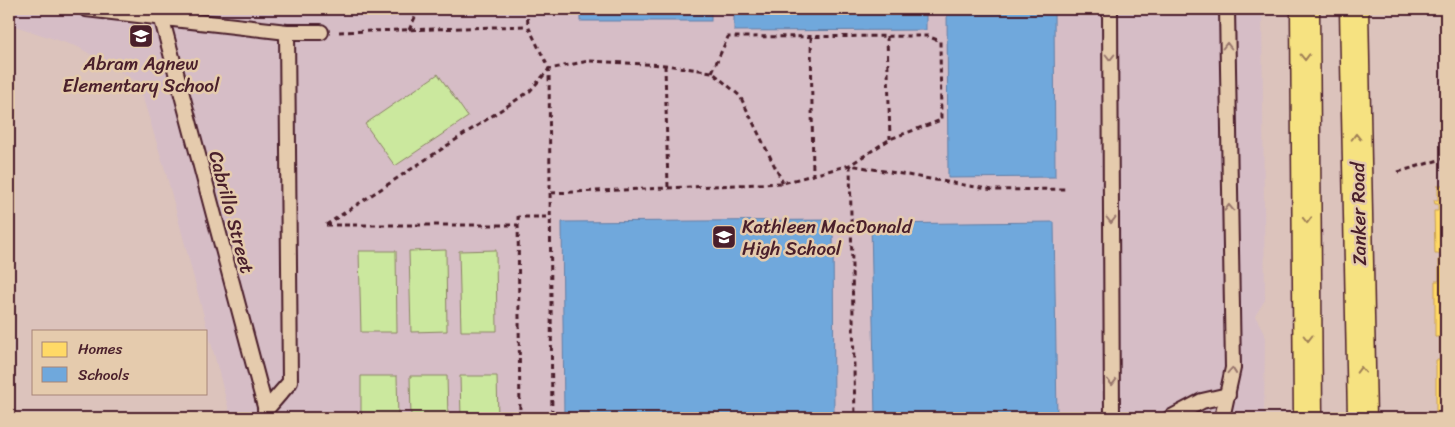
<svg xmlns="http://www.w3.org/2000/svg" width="1455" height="427" font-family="Sriracha,sans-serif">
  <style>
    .built { fill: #d6bdc6 }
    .green { fill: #cbe89e; stroke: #8a8464 }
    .homes { fill: #ffd966; stroke: #c9a154 }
    .schools { fill: #6fa8dc; stroke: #647fa7 }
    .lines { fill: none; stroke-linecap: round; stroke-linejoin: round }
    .lane-casing { stroke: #4a1f2b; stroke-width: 18 }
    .primary-casing { stroke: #4a1f2b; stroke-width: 31 }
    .path { stroke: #4a1f2b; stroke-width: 3; stroke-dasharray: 5 4; stroke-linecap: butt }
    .lane { stroke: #e5cbad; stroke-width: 14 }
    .primary { stroke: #f6e281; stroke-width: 28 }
    .oneway { stroke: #98756c }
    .oneway2 { stroke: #a08056 }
    .labels { text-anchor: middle; stroke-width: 5; stroke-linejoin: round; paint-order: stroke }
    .poi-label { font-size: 19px; fill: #4a1f2b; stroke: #e5cbad }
    .street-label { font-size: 19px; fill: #4a1f2b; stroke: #e5cbad }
  </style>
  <rect width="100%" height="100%" fill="#dcc3bc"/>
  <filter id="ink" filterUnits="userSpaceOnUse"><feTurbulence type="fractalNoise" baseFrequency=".02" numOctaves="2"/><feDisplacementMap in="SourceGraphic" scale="10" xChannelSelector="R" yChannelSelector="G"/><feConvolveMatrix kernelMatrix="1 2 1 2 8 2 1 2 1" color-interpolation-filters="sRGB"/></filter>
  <g filter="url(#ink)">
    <path class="built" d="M9 9H1262L1265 300 1255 316 1265 334 1264 418H231L166 173 138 82 78 47 9 24Z"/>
    <g class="green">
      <path d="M438 74 468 117 395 166 365 124Z"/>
      <path d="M446 250 447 331 411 332 409 251Z"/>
      <path d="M496 250 497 331H461L459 251Z"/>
      <path d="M359 251H396L397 332H361Z"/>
      <path d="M361 376H397L398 418H361Z"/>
      <path d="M410 376H447L448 418H411Z"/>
      <path d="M460 376H497L498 418H461Z"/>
    </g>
    <g class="homes">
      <path d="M1438 185H1446V254H1435L1434 211H1438V204H1435L1434 200H1438Z"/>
      <path d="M1439 259H1446V418H1441V414L1436 415V360H1440V337H1435V281H1439Z"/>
    </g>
    <g class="schools">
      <rect x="580" y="9" width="131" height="12"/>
      <path d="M734 9H926V30L734 31Z"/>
      <path d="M947 9H1054L1055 177 948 178Z"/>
      <path d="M833 220 834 418H564L562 222Z"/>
      <path d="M1054 222 1057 418H875L871 224Z"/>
    </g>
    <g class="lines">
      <defs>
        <g id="lane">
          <path d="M86 9 287 32H321"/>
          <path d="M1110 9 1112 418"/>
          <path d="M161 16 268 418"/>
          <path d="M265 411 290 382 287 32"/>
          <path d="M1170 418 1202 401 1228 395"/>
          <path d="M1222 418 1233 368 1227 9"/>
        </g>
        <g id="primary">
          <path d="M1305 9 1308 418"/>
          <path d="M1354 9 1362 418"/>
        </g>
      </defs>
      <use href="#lane" class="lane-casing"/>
      <use href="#primary" class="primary-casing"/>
      <g class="path">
        <path d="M527 9 528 26 549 69 552 418"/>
        <path d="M409 30 419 9"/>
        <path d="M339 32 527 26"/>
        <path d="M887 36 890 139"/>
        <path d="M811 37 813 175"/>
        <path d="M665 65 668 188"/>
        <path d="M712 72 728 37 927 36 940 41 941 120 890 139 850 165 855 418"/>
        <path d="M1398 172 1446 158"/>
        <path d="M551 193 783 183 850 165 993 190 1065 189"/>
        <path d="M326 225 530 91 549 69 589 61 665 65 712 72 740 96 783 183"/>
        <path d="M326 225H518"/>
        <path d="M520 418 518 217H551"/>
      </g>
      <use href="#lane" class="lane"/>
      <use href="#primary" class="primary"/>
    </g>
    <defs><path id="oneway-chevron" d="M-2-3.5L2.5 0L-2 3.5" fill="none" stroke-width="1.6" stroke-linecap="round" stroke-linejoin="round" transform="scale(1.25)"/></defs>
    <g class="oneway">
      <use href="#oneway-chevron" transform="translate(1227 46) rotate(-90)"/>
      <use href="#oneway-chevron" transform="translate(1110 57) rotate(90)"/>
      <use href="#oneway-chevron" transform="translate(1229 208) rotate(-92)"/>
      <use href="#oneway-chevron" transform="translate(1111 220) rotate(90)"/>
      <use href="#oneway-chevron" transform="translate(1232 371) rotate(-85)"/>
      <use href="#oneway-chevron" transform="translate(1112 382) rotate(89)"/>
    </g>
    <g class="oneway2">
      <use href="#oneway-chevron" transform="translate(1305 57) rotate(89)"/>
      <use href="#oneway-chevron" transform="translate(1356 137) rotate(-91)"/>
      <use href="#oneway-chevron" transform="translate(1307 220) rotate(89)"/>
      <use href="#oneway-chevron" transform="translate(1308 338) rotate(90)"/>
      <use href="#oneway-chevron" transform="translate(1361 370) rotate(-91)"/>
    </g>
  </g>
  <defs>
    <symbol id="school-square" viewBox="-11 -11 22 22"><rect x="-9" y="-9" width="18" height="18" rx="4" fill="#4a1f2b" stroke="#e5cbad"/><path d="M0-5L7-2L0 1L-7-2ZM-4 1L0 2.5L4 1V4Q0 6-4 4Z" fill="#fff"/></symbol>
  </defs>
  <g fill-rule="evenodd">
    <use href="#school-square" x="127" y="22" width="28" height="28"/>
    <use href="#school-square" x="710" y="223" width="28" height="28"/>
  </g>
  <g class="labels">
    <g class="poi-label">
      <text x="141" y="70">Abram Agnew<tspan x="141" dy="22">Elementary School</tspan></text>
      <text x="742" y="233" text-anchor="start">Kathleen MacDonald<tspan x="742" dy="22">High School</tspan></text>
    </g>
    <g class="street-label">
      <text transform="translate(232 212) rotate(75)" y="7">Cabrillo Street</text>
      <text transform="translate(1358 214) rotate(-91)" y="7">Zanker Road</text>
    </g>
  </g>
  <rect width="1455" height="427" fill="none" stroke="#e5cbad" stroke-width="30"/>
  <rect x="15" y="15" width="1425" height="397" fill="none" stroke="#4a1f2b" stroke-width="2" filter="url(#ink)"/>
  <rect x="32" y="330" width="175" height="65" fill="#e5cbad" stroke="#a78679"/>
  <rect x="42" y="342" width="25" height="15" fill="#ffd966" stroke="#a78679"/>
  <text x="78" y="354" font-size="15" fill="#4a1f2b">Homes</text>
  <rect x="42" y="367" width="25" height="15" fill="#6fa8dc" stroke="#a78679"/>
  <text x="78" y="380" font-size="15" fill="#4a1f2b">Schools</text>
</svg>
